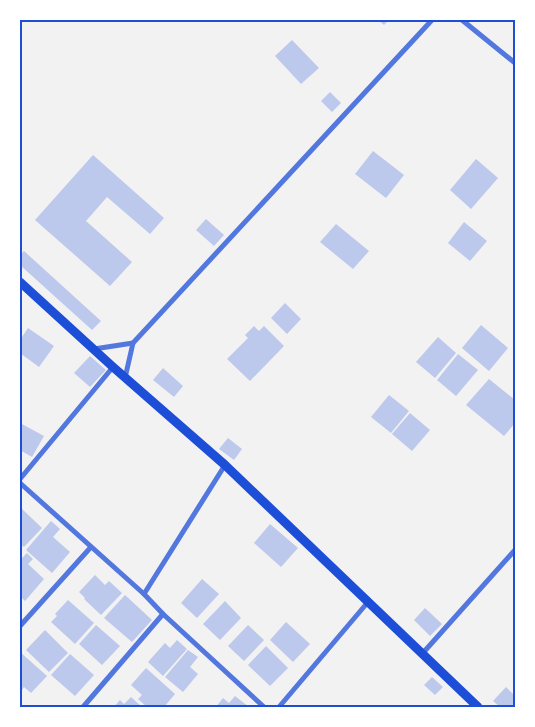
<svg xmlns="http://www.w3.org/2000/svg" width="535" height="727" font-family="'Golos Text',sans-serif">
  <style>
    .building { fill: #bdc9ec }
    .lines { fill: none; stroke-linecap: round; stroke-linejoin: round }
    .minor { stroke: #5277de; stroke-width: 5 }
    .secondary { stroke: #1d4ed8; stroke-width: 9 }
    .neatline { fill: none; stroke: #1d4ed8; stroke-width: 2 }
  </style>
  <rect width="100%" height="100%" fill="#f2f2f2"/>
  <g class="building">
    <path d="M378 20H389L384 25Z"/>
    <path d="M292 40 319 68 301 84 275 56Z"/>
    <path d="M330 92 341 103 332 112 321 101Z"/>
    <path d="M373 151 404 175 386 198 355 174Z"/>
    <path d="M93 155 164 218 150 234 107 197 86 221 132 262 110 286 35 220Z"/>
    <path d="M476 159 498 178 471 209 450 190Z"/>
    <path d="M206 219 224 235 214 246 196 230Z"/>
    <path d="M464 222 487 241 470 261 448 243Z"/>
    <path d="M336 224 369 251 353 269 320 242Z"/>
    <path d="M24 251 101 321 92 330 20 265V255Z"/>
    <path d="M285 303 301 319 287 334 271 318Z"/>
    <path d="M481 325 508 348 489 371 462 348Z"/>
    <path d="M254 326 259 331 264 326 284 346 250 381 227 359 248 338 245 335Z"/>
    <path d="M28 328 54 346 39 367 20 353V340Z"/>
    <path d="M438 337 456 353 435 378 416 362Z"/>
    <path d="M458 354 478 370 456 396 437 380Z"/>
    <path d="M90 356 106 370 90 387 74 373Z"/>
    <path d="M163 368 183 386 174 397 153 380Z"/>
    <path d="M489 379 515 400V423L504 436 466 405Z"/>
    <path d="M389 395 409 411 391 433 371 417Z"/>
    <path d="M410 413 430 430 412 451 392 434Z"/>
    <path d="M20 423 44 436 32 457 20 450Z"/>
    <path d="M228 438 242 449 234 460 219 449Z"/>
    <path d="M20 507 42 528 24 547 20 544Z"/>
    <path d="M51 521 60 529 53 537 70 552 52 573 26 550Z"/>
    <path d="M270 524 298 548 281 567 254 543Z"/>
    <path d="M27 553 33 559 28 564 44 579 25 601 20 596V560Z"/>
    <path d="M95 575 105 585 109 581 122 593 101 615 84 599 85 598 79 592Z"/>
    <path d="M202 579 219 594 197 618 181 603Z"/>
    <path d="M125 595 152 620 132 642 104 618Z"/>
    <path d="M68 600 94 623 75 644 51 622 57 616 55 614Z"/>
    <path d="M225 601 241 618 220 640 203 624Z"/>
    <path d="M425 608 442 624 430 636 414 620Z"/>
    <path d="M286 622 310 644 293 662 270 640Z"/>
    <path d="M96 625 120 646 102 665 79 644Z"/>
    <path d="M248 625 264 640 244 661 228 646Z"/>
    <path d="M45 630 68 653 49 672 26 650Z"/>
    <path d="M177 640 187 649 163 676 148 662 165 643 170 648Z"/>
    <path d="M266 646 288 668 270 686 248 665Z"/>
    <path d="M188 650 198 657 190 667 198 674 183 692 165 677Z"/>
    <path d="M20 652 47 676 31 693 24 687 22 690 20 688Z"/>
    <path d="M70 654 94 675 75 696 51 675Z"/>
    <path d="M146 668 175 694 164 707H147L138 699 142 695 131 685Z"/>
    <path d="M432 677 443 687 435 695 424 685Z"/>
    <path d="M506 687 515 696V707H500L493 701Z"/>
    <path d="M235 696 249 707H216L223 698 229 703Z"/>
    <path d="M131 697 142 707H114L120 700 124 704Z"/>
  </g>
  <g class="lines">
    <g class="minor">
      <path d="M462 20 515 63"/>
      <path d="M94 349 133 343"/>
      <path d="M125 378 133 343 432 20"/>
      <path d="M20 479 113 367"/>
      <path d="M20 483 144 594 163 614 264 707"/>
      <path d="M144 594 225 465"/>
      <path d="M20 626 91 547"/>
      <path d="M422 654 515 550"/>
      <path d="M83 707 163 614"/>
      <path d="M279 707 368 602"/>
    </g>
    <path class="secondary" d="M20 282 113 367 225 465 478 707"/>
  </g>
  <rect width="535" height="727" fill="none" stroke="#ffffff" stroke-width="42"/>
  <rect x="21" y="21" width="493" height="685" class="neatline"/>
</svg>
